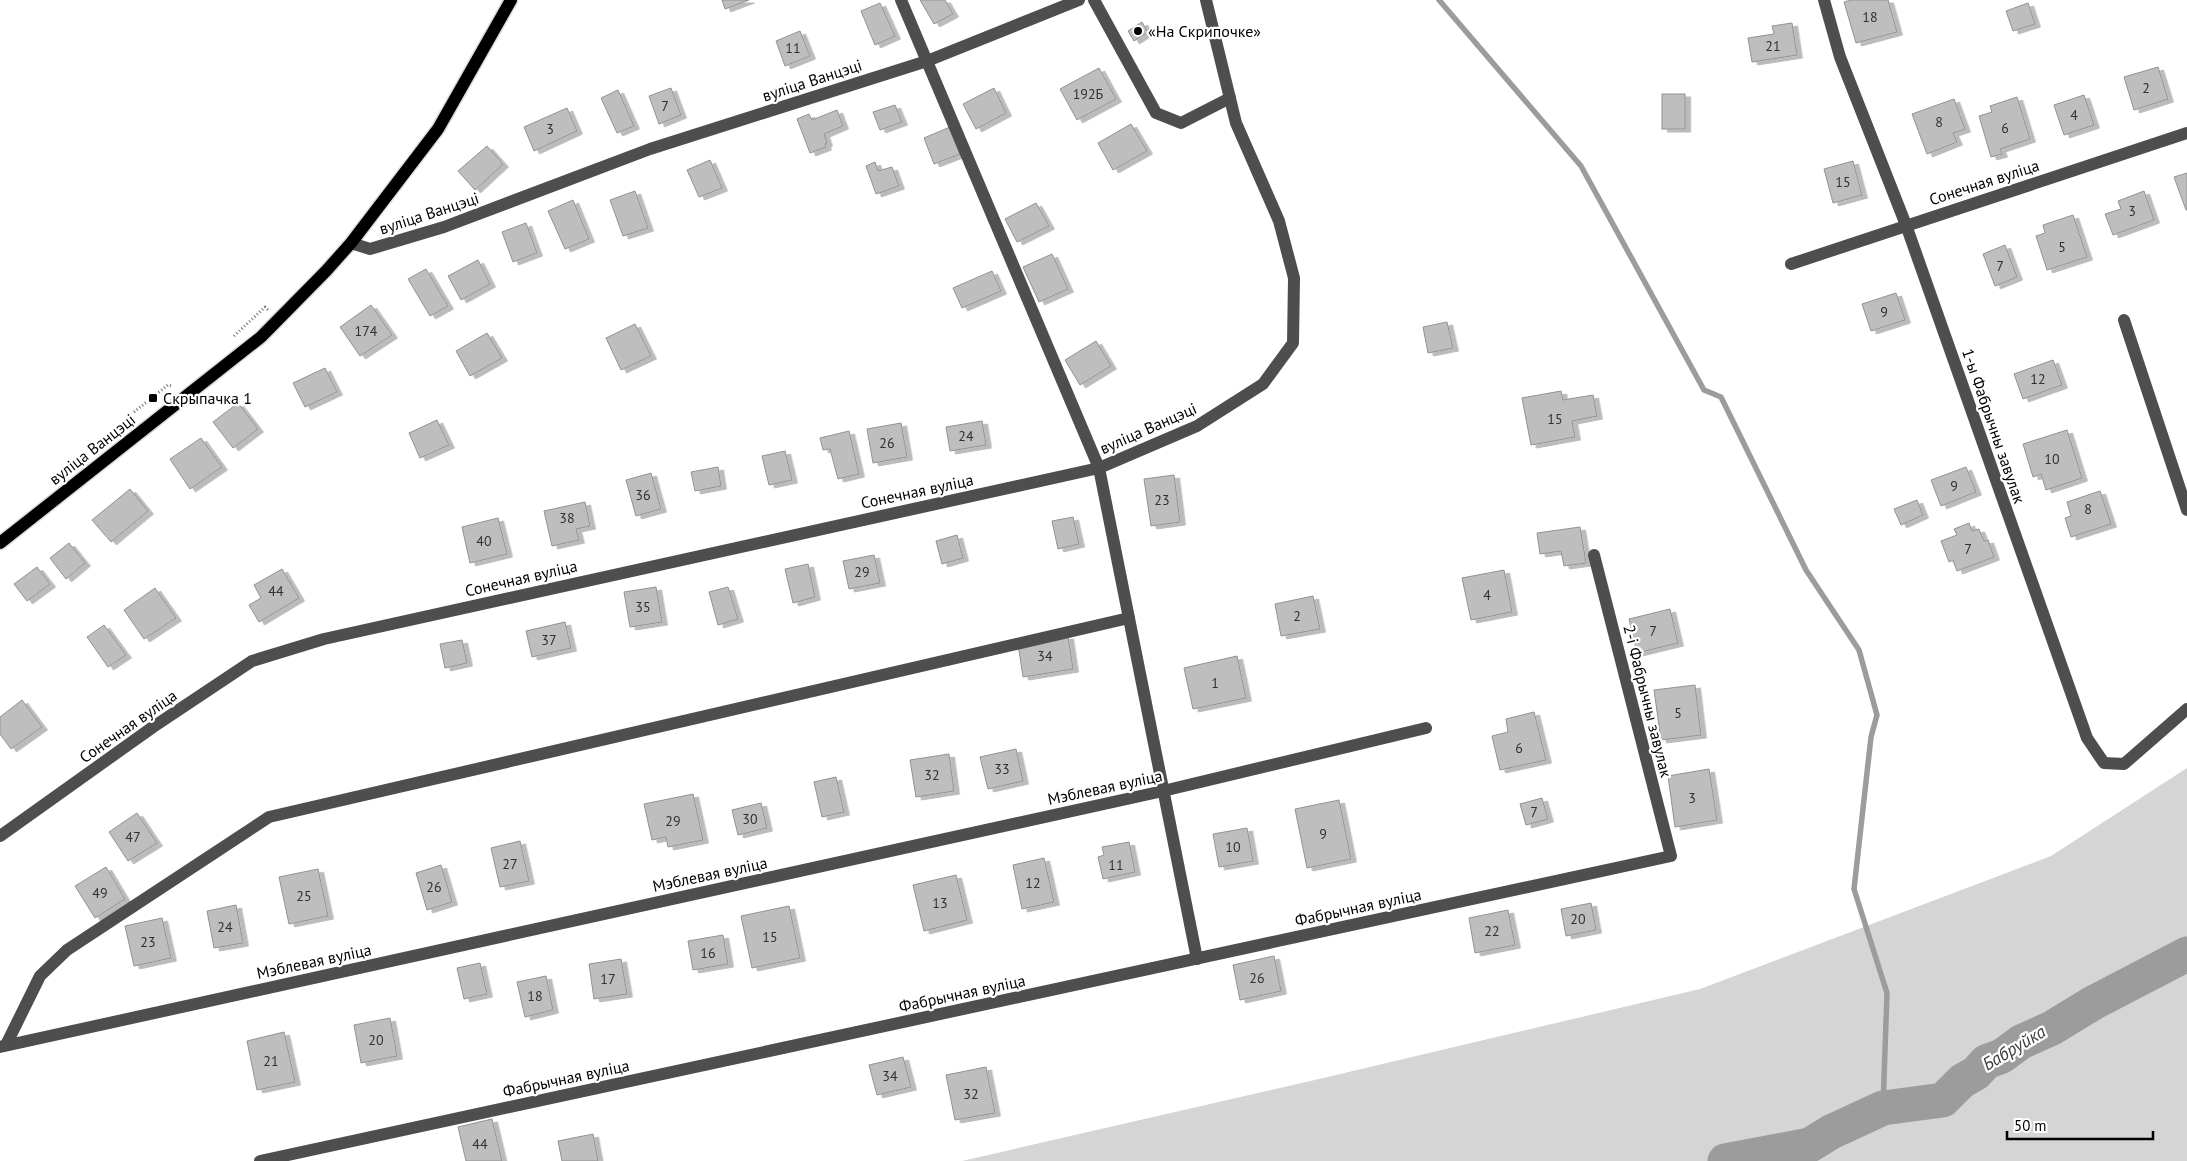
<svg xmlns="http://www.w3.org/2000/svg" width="2187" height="1161" font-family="'PT Sans',sans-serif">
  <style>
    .green { fill: #d5d5d5 }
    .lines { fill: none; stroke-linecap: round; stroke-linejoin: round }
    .stream { stroke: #9c9c9c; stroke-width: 5.5 }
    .river { stroke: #9c9c9c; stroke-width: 35 }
    .building { fill: #bebebe; stroke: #929292; filter: url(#shadow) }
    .major-casing { stroke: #dbdbdb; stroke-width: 15 }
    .path { stroke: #707070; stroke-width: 3; stroke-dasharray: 1 2.5; stroke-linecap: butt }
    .minor { stroke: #4e4e4e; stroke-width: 12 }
    .major { stroke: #000; stroke-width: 12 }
    .poi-dot { fill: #000; stroke: #fff; stroke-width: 2 }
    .labels { text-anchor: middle; stroke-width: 4.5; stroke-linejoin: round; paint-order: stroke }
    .number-label { font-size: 14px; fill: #303030 }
    .poi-label { font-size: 16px; fill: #000; stroke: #fff; text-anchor: start }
    .street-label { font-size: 16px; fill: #000; stroke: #fff }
    .water-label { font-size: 18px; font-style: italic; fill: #3d3d3d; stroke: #fff }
  </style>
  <defs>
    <filter id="shadow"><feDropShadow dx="5.5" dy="3" stdDeviation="0" flood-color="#0004"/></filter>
  </defs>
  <rect width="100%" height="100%" fill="#fff"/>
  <path class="green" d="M2187 768V1161H962L1319 1079 1700 989 2051 856Z"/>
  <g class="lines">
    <g class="stream">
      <path d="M1439 0 1581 166 1704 390 1721 397 1806 570 1859 650 1877 715 1871 737 1854 889 1887 993 1883 1108"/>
      <path d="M1737 1157 1739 1161"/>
    </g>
    <path class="river" d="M1725 1161 1810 1145 1831 1132 1883 1108 1943 1100 1962 1081 1976 1073 1986 1062 2002 1056 2021 1042 2052 1028 2093 1003 2187 954"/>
  </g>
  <g class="building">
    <path d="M722 0H749L725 9Z"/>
    <path d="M920 0H945L953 14 934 24Z"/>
    <path d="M1851 0H1888L1897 32 1856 43 1844 2Z"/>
    <path d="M880 3 895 36 875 45 861 11Z"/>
    <path d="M2028 3 2035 24 2013 31 2006 11Z"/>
    <path d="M1142 22 1148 32 1134 41 1128 31Z"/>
    <path d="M1792 23 1797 55 1752 62 1748 38 1774 34 1772 26Z"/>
    <path d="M800 31 810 56 785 66 776 41Z"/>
    <path d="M2158 67 2168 99 2134 110 2124 77Z"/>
    <path d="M1099 68 1116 99 1077 120 1060 89Z"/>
    <path d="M671 88 681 115 659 124 649 96Z"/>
    <path d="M994 88 1006 113 976 129 963 104Z"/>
    <path d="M618 90 634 126 617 133 601 98Z"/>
    <rect x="1662" y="94" width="23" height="35"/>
    <path d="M2084 95 2094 125 2064 135 2054 105Z"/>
    <path d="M2017 97 2030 139 2000 149 2002 154 1991 157 1979 116 1992 112 1990 106Z"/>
    <path d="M1954 99 1965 129 1953 133 1957 142 1927 154 1912 114Z"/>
    <path d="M895 105 902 122 880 130 873 112Z"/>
    <path d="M567 108 577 131 534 151 524 127Z"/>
    <path d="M837 110 843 126 824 134 827 143 825 144 826 147 810 153 797 119 809 114 812 120Z"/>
    <path d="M1131 124 1147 151 1113 170 1098 143Z"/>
    <path d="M950 127 960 154 934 164 924 138Z"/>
    <path d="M487 146 503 164 475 190 458 171Z"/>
    <path d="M710 160 722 188 699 197 687 170Z"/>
    <path d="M1853 161 1862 195 1833 203 1824 169Z"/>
    <path d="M875 162 878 171 892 167 899 186 876 194 866 166Z"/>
    <path d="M2187 173V210H2186L2174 177Z"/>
    <path d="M635 191 648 228 623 236 610 200Z"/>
    <path d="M2144 191 2154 220 2113 235 2105 214 2121 209 2118 201Z"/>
    <path d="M573 200 589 239 565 249 548 211Z"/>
    <path d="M1036 203 1049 226 1017 242 1005 219Z"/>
    <path d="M2073 215 2087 257 2047 270 2036 236 2045 233 2043 225Z"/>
    <path d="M526 223 537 253 513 262 502 232Z"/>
    <path d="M2005 245 2017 277 1995 286 1983 254Z"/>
    <path d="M1052 254 1068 289 1039 302 1023 267Z"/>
    <path d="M478 260 490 284 461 300 448 276Z"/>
    <path d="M426 269 448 306 430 316 408 279Z"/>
    <path d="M992 271 1001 291 962 308 953 288Z"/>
    <path d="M1896 293 1905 320 1871 331 1862 304Z"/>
    <path d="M371 305 392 335 360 356 340 327Z"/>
    <path d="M1447 322 1453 348 1428 353 1423 327Z"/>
    <path d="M635 324 651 356 621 370 606 338Z"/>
    <path d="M487 333 502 358 470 376 456 351Z"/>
    <path d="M1096 341 1111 366 1080 385 1065 360Z"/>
    <path d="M2053 360 2062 385 2023 399 2014 374Z"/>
    <path d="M325 368 337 392 305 407 293 383Z"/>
    <path d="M1561 391 1563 400 1593 395 1597 416 1572 421 1575 437 1531 445 1522 398Z"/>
    <path d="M238 403 258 429 233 448 213 422Z"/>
    <path d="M437 420 449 445 420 458 409 433Z"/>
    <path d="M982 421 986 445 950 451 946 427Z"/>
    <path d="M901 423 907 457 873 463 867 429Z"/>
    <path d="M2067 430 2082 478 2046 490 2041 474 2033 477 2023 444Z"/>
    <path d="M849 431 859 474 838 479 830 449 823 450 820 438Z"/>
    <path d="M201 438 222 467 190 489 170 459Z"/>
    <path d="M785 451 792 480 769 485 762 456Z"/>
    <path d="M718 467 721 486 695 491 691 472Z"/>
    <path d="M1966 467 1976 492 1941 506 1931 480Z"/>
    <path d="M651 473 661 509 636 516 626 480Z"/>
    <path d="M1174 475 1180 522 1151 526 1144 479Z"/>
    <path d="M130 489 148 511 111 542 92 520Z"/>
    <path d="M2100 491 2111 524 2071 537 2065 518 2071 516 2067 502Z"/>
    <path d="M1917 500 1923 515 1901 525 1894 509Z"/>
    <path d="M585 502 590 526 576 529 579 540 552 546 544 511Z"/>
    <path d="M1073 517 1079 544 1058 549 1052 521Z"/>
    <path d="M498 518 507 554 470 563 462 527Z"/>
    <path d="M1969 523 1972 531 1979 529 1984 541 1988 540 1994 557 1957 571 1953 560 1949 562 1941 541 1957 535 1954 529Z"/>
    <path d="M1580 527 1586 563 1564 566 1561 551 1540 554 1537 533Z"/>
    <path d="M957 535 963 558 942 564 936 541Z"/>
    <path d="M69 543 85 563 66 579 50 558Z"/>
    <path d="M874 555 880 583 849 589 843 561Z"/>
    <path d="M808 564 815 597 793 603 785 569Z"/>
    <path d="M37 567 50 584 27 601 14 584Z"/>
    <path d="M282 569 299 598 259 622 249 605 261 598 254 585Z"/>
    <path d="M1504 570 1512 612 1471 620 1462 578Z"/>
    <path d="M656 587 662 622 630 627 624 592Z"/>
    <path d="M728 587 738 619 718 625 709 592Z"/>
    <path d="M155 588 176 618 144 639 124 610Z"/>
    <path d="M1313 596 1320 629 1281 636 1275 604Z"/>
    <path d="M1670 609 1678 643 1637 653 1629 619Z"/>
    <path d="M565 622 571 648 532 657 526 631Z"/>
    <path d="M104 625 126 655 108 667 87 637Z"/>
    <path d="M1068 636 1073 669 1023 677 1018 644Z"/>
    <path d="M462 640 467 663 445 668 440 644Z"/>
    <path d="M1237 656 1246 698 1193 709 1184 668Z"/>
    <path d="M1695 685 1701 735 1661 740 1654 690Z"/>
    <path d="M22 700 42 727 11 749 0 734V717Z"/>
    <path d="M1534 712 1546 760 1500 770 1492 736 1508 732 1506 719Z"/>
    <path d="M1016 749 1023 781 988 789 980 757Z"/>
    <path d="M949 754 954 791 916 797 910 760Z"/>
    <path d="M1709 769 1717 820 1675 827 1668 776Z"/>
    <path d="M836 777 844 812 822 817 814 782Z"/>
    <path d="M693 794 703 840 668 847 666 837 652 840 644 804Z"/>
    <path d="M1542 798 1548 819 1526 825 1520 804Z"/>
    <path d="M1339 800 1351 859 1307 868 1295 809Z"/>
    <path d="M761 803 767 828 738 835 732 810Z"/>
    <path d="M137 813 157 843 128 861 109 832Z"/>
    <path d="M1247 828 1253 861 1219 867 1213 834Z"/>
    <path d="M520 841 529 881 500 887 491 848Z"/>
    <path d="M1129 842 1135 872 1103 879 1098 857 1104 855 1102 847Z"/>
    <path d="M1044 858 1054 902 1022 909 1013 865Z"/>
    <path d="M441 865 452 902 427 910 416 873Z"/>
    <path d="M106 867 125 899 95 918 75 886Z"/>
    <path d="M318 869 328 916 289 924 279 877Z"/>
    <path d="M956 875 967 920 924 931 913 885Z"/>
    <path d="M1591 903 1596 930 1566 936 1561 909Z"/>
    <path d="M236 905 243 943 214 948 207 911Z"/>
    <path d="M789 906 800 958 752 968 741 916Z"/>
    <path d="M1508 910 1515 945 1475 953 1469 918Z"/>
    <path d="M162 918 171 958 134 966 125 926Z"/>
    <path d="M723 935 728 964 693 970 688 941Z"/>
    <path d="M1274 956 1281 991 1240 1000 1233 965Z"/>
    <path d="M621 959 627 994 594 999 589 964Z"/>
    <path d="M480 963 487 994 464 999 457 968Z"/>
    <path d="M546 976 553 1010 525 1017 517 982Z"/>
    <path d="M390 1018 397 1056 361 1063 354 1025Z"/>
    <path d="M284 1032 295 1082 257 1090 247 1041Z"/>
    <path d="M903 1057 911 1087 877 1095 869 1065Z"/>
    <path d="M986 1067 995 1113 955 1120 946 1075Z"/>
    <path d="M492 1119 502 1161H466L458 1127Z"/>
    <path d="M593 1134 598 1161H562L558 1141Z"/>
  </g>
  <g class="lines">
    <defs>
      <path id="major" d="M0 543 261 337 326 271 351 243 438 129 511 0"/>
    </defs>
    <use href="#major" class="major-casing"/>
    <g class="path">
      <path d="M234 336 265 307 268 310"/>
      <path d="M134 412 168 385 173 386"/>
    </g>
    <g class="minor">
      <path d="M901 0 1099 468 1197 959"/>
      <path d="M1094 0 1156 113 1181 123 1230 98"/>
      <path d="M1824 0 1840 57 1906 225 2087 738 2104 763 2124 764 2187 709"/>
      <path d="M351 243 370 249 444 227 650 149 927 61 1079 0"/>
      <path d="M1791 264 2187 133"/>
      <path d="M2124 320 2187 510"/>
      <path d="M0 836 153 727 252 661 324 639 1099 468 1197 426 1263 384 1293 343 1294 278 1279 221 1236 123 1206 0"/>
      <path d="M6 1045 40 976 67 950 269 817 1129 618"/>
      <path d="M0 1047 1163 791 1426 728"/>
      <path d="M260 1161 1671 856 1594 555"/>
    </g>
    <use href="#major" class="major"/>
  </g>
  <g class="poi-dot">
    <circle cx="1138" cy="31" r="5"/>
    <rect x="148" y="393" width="10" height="10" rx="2.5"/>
  </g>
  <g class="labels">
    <g class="number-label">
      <text x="1870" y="22">18</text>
      <text x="1773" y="51">21</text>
      <text x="793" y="53">11</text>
      <text x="2146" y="93">2</text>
      <text x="1088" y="99">192Б</text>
      <text x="665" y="111">7</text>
      <text x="2074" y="120">4</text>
      <text x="1939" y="127">8</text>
      <text x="2005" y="133">6</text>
      <text x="550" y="134">3</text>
      <text x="1843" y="187">15</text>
      <text x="2132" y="216">3</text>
      <text x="2062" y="252">5</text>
      <text x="2000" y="271">7</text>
      <text x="1884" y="317">9</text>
      <text x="366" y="336">174</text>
      <text x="2038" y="384">12</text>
      <text x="1555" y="424">15</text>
      <text x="966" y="441">24</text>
      <text x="887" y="448">26</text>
      <text x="2052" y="464">10</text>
      <text x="1954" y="491">9</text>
      <text x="643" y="500">36</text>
      <text x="1162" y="505">23</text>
      <text x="2088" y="514">8</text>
      <text x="567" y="523">38</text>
      <text x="484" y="546">40</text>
      <text x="1968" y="554">7</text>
      <text x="862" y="577">29</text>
      <text x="276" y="596">44</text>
      <text x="1487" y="600">4</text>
      <text x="643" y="612">35</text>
      <text x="1297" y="621">2</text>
      <text x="1653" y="636">7</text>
      <text x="549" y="645">37</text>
      <text x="1045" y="661">34</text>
      <text x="1215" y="688">1</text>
      <text x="1678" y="718">5</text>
      <text x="1519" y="753">6</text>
      <text x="1002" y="774">33</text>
      <text x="932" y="780">32</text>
      <text x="1692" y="803">3</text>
      <text x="1534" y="817">7</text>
      <text x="750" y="824">30</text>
      <text x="673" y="826">29</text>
      <text x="1323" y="839">9</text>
      <text x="133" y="842">47</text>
      <text x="1233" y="852">10</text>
      <text x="510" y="869">27</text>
      <text x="1116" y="870">11</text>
      <text x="1033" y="888">12</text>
      <text x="434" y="892">26</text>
      <text x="100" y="898">49</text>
      <text x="304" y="901">25</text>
      <text x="940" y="908">13</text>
      <text x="1578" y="924">20</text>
      <text x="225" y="932">24</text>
      <text x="1492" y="936">22</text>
      <text x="770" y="942">15</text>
      <text x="148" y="947">23</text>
      <text x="708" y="958">16</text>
      <text x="1257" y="983">26</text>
      <text x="608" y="984">17</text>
      <text x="535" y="1001">18</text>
      <text x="376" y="1045">20</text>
      <text x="271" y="1066">21</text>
      <text x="890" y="1081">34</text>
      <text x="971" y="1099">32</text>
      <text x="480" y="1149">44</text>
    </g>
    <g class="poi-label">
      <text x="1148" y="37">«На Скрипочке»</text>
      <text x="163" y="404">Скрыпачка 1</text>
    </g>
    <g class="street-label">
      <text transform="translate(812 80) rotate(-18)" y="6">вуліца Ванцэці</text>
      <text transform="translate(1984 182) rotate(-18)" y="6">Сонечная вуліца</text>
      <text transform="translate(429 213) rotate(-18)" y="6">вуліца Ванцэці</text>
      <text transform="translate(1994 426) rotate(71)" y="6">1-ы Фабрычны завулак</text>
      <text transform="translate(1148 428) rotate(-24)" y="6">вуліца Ванцэці</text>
      <text transform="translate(92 449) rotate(-38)" y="6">вуліца Ванцэці</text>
      <text transform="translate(917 491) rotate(-12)" y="6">Сонечная вуліца</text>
      <text transform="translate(521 578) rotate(-13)" y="6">Сонечная вуліца</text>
      <text transform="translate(1648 701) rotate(76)" y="6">2-і Фабрычны завулак</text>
      <text transform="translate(128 726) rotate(-35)" y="6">Сонечная вуліца</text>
      <text transform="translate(1105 787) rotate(-12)" y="6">Мэблевая вуліца</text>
      <text transform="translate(710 874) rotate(-12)" y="6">Мэблевая вуліца</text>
      <text transform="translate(1358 907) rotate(-12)" y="6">Фабрычная вуліца</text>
      <text transform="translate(314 961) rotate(-12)" y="6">Мэблевая вуліца</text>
      <text transform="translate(962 993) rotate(-12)" y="6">Фабрычная вуліца</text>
      <text transform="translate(566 1078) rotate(-12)" y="6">Фабрычная вуліца</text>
    </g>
    <g class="water-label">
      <text transform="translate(2014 1048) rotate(-31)" y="6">Бабруйка</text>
    </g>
  </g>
  <path d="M2007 1131v8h146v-8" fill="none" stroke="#000000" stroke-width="2.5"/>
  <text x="2014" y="1131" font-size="15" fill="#000000" stroke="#ffffff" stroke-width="4" paint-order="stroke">50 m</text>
</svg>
